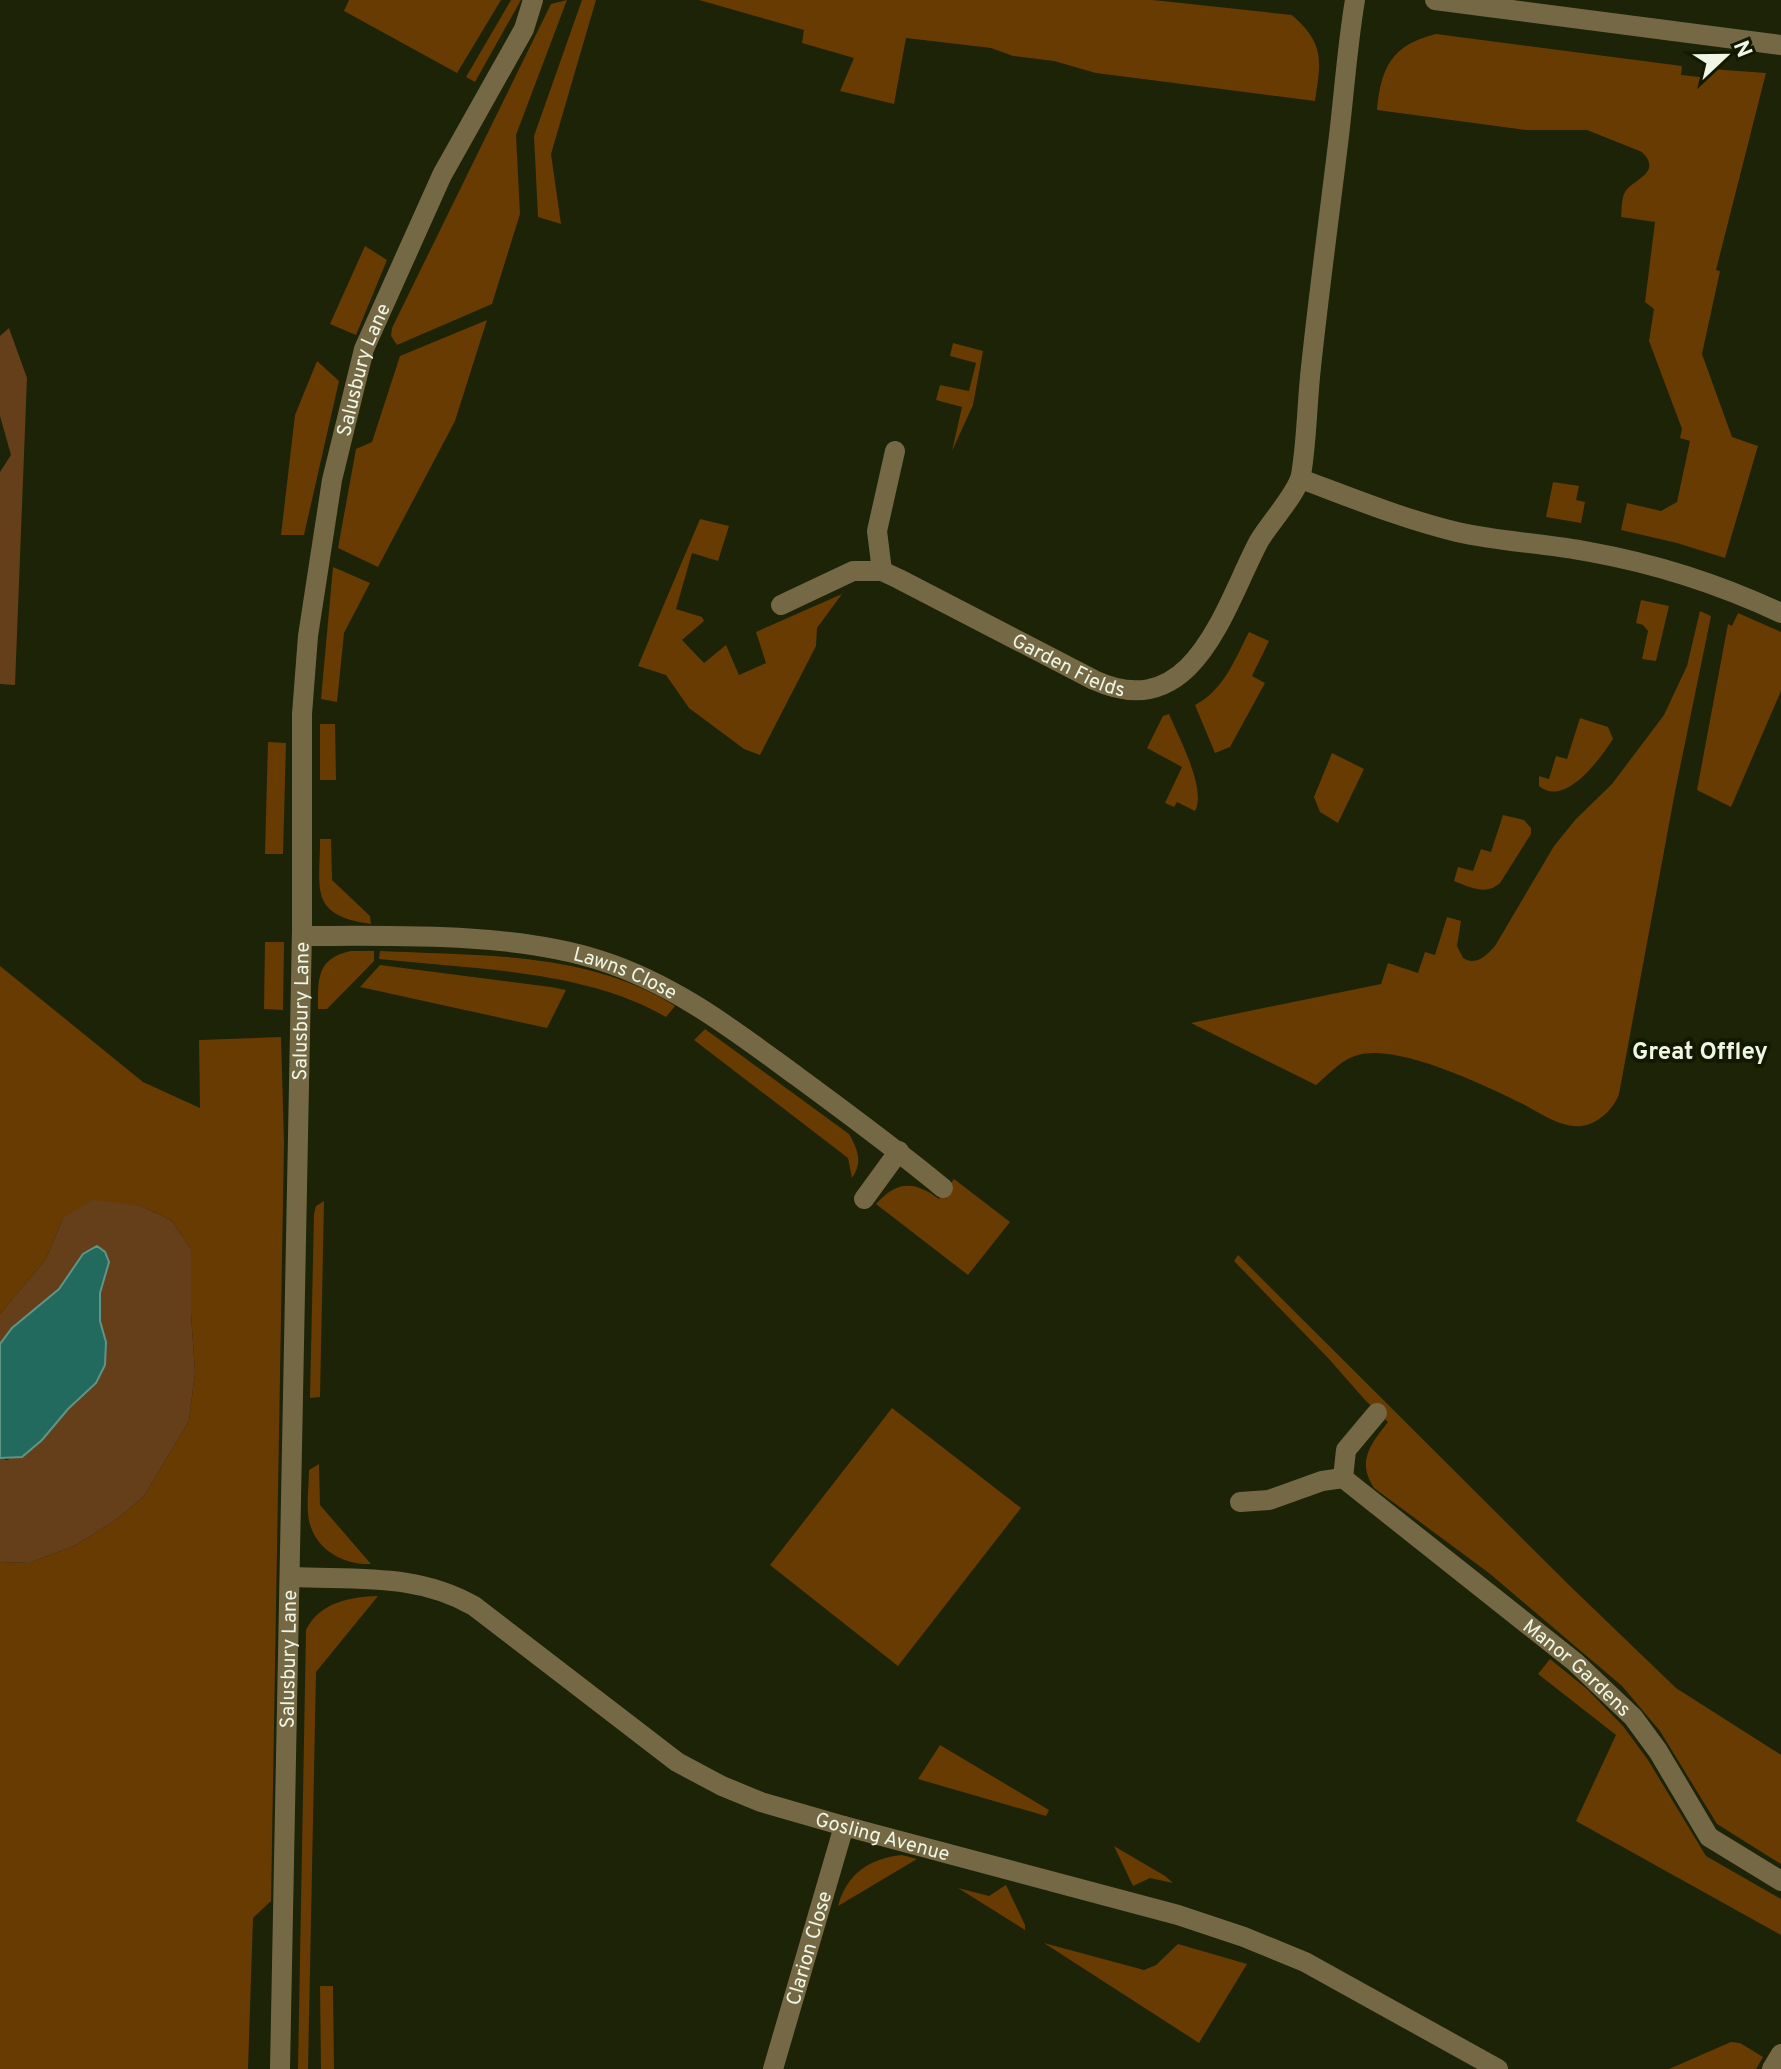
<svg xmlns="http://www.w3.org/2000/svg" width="1781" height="2069" font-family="Overpass,sans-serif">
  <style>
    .green { fill: #683b03 }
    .forest { fill: #643f1a }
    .water { fill: #226a5e; stroke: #609486; stroke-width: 2 }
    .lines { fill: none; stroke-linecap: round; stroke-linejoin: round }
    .minor { stroke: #756945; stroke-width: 20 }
    .tertiary { stroke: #756945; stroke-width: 20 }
    .labels { text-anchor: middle; stroke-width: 8; stroke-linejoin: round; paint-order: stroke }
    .street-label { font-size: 20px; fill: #f0f6e5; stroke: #131901 }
    .quarter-label { font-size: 24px; font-weight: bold; fill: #f0f6e5; stroke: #131901 }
  </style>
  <rect width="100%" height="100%" fill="#1c2307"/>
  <g class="green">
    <path d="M349 0H501L457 73 344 11Z"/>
    <path d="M511 0H521L475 82 466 77Z"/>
    <path d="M567 0 516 135 520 214 492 304 397 345 391 336 392 328 551 4Z"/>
    <path d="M582 0H596L551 154 561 224 538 217 534 136Z"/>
    <path d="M699 0H1153L1292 15C1325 44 1321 61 1315 101L1096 73 1054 61 1013 56 991 48 906 38 894 104 840 91 854 58 802 43 804 30Z"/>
    <path d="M1436 34 1682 66 1681 75 1709 78 1711 69 1766 73 1716 270 1720 271 1702 354 1732 437 1758 446 1725 558 1677 543 1621 530 1627 503 1661 511 1677 502 1690 441 1680 438 1682 429 1649 341 1654 309 1645 302 1655 222 1621 217C1622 209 1621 199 1625 192 1633 179 1663 173 1642 152L1587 130H1526L1377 110C1381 68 1391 45 1436 34Z"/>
    <path d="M365 246 387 260 356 335 330 324Z"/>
    <path d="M487 320 455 421 378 567 338 548 356 449 372 442 400 356Z"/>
    <path d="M953 343 983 351 973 405 952 451 962 407 936 400 940 385 969 391 976 363 950 356Z"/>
    <path d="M317 361 339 381 304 535H281L295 415Z"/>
    <path d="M1553 482 1579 486 1576 500 1585 502 1581 523 1546 517Z"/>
    <path d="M700 519 729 526 718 561 692 553 676 609 702 617 704 621 682 640 704 663 726 645 739 675 766 663 756 632 842 594 817 628 816 646 760 755 744 749 689 708 666 675 638 666Z"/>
    <path d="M333 567 370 583 344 633 337 702 321 699Z"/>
    <path d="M1641 600 1669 606 1656 661 1642 659 1648 631 1643 625 1636 623Z"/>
    <path d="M1700 611 1711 616 1675 792 1619 1094C1613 1111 1593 1129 1573 1126 1555 1124 1538 1112 1523 1104 1486 1086 1394 1041 1355 1056 1341 1060 1327 1076 1316 1085L1191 1023 1381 984 1388 963 1418 973 1425 952 1435 955 1447 917 1461 921 1457 946 1463 958C1476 966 1486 956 1495 946L1554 846 1576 819 1612 784 1664 715 1687 666Z"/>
    <path d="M1738 613 1781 632V691L1731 807 1697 790 1728 624 1732 626Z"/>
    <path d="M1249 632 1269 641 1252 676 1265 683 1230 747 1215 753 1195 705C1224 690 1235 659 1249 632Z"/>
    <path d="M1169 714C1178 736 1207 789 1195 811L1177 802 1174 807 1165 803 1182 767 1147 748 1163 716Z"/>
    <path d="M1580 718 1608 727 1613 739C1600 759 1565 808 1539 786V776L1549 779 1556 756 1567 759Z"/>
    <path d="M320 724H335L336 780H320Z"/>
    <path d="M268 742 286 743 283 854H265Z"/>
    <path d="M1332 753 1364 769 1338 823 1320 812 1314 797Z"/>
    <path d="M1503 815 1524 820 1531 828V834L1500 883C1486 896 1470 887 1454 881L1458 867 1473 871 1481 849 1491 852Z"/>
    <path d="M320 839H331L332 880 370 916 371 924C309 915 320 891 320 839Z"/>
    <path d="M265 942H284L283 1010 264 1009Z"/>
    <path d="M351 951H374V961L327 1009H318C318 980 316 958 351 951Z"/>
    <path d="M380 951C479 956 589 951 675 1006L666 1017C585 970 472 969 379 959Z"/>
    <path d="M380 965 551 987 566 990 547 1028 360 987Z"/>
    <path d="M0 966 143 1082 200 1108 199 1040 281 1037 284 1142 271 1901 253 1918 248 2069H0V1562L29 1563 76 1545 117 1519 144 1496 189 1421 195 1372 191 1314V1249L171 1220 141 1206 63 1218 46 1259 0 1314Z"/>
    <path d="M705 1029 849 1134C858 1149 863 1163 852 1178L848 1158 694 1040Z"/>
    <path d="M954 1179 1010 1222 968 1275 876 1204C897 1180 915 1181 939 1199Z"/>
    <path d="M324 1201 320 1397 310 1398 314 1214 316 1206Z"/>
    <path d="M1238 1255 1570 1586 1676 1688 1781 1755V1864L1717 1824 1660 1731 1622 1686 1489 1573 1374 1488C1356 1461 1371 1444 1388 1422L1365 1400 1329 1359 1234 1261Z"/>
    <path d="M892 1408 1021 1508 898 1666 770 1565Z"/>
    <path d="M319 1464 320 1505 371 1564C343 1565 316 1550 309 1521 306 1505 309 1486 309 1470Z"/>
    <path d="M378 1596 316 1672 308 2069H298L306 1630C320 1602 350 1597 378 1596Z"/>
    <path d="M1550 1659 1587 1689 1623 1726 1648 1760 1706 1856 1781 1899V1935L1576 1821 1616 1735 1538 1674Z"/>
    <path d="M940 1745 1049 1810 1046 1816 918 1779Z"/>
    <path d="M1114 1846 1165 1876 1173 1883 1150 1878 1133 1886Z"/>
    <path d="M902 1855 917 1859 838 1906C846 1875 869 1858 902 1855Z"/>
    <path d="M1006 1885 1025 1925V1930L958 1888 989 1896Z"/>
    <path d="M1044 1943 1144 1970 1156 1965 1178 1944 1247 1964 1199 2043Z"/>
    <path d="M320 1986H333L334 2069H321Z"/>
    <path d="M1731 2042 1740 2043 1763 2057 1756 2069H1669Z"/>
  </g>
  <g class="forest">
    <path d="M9 328 27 378 15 685 0 684V472L11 455 0 416V336Z"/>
    <path d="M93 1200 141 1206 171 1220 191 1249V1314L195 1372 189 1421 144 1496 117 1519 76 1545 29 1563 0 1562V1458L7 1460 42 1440 68 1409 96 1383 105 1364 106 1342 100 1321V1293L109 1263 83 1254 59 1289 12 1328 0 1344V1314L46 1259 63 1218Z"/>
  </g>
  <path class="water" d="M97 1246 105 1252 109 1262 100 1293V1321L106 1342 105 1365 96 1383 68 1409 42 1440 22 1457 0 1458V1344L12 1328 59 1289 83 1254Z"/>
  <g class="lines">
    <g class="minor">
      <path d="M1301 479C1352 498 1403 519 1457 532 1500 542 1546 543 1590 552 1657 564 1719 584 1781 613"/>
      <path d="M882 571 877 531 895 451"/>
      <path id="s1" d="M781 605 853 571H882L899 579 1094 680C1194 726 1224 607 1259 541 1269 524 1298 492 1301 475 1307 440 1307 402 1311 367 1319 292 1329 218 1338 144 1344 96 1347 47 1355 0"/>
      <path id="s2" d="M302 936C394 936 512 932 599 960 675 984 735 1031 798 1077 847 1113 896 1149 943 1188"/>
      <path d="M864 1199 899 1151"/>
      <path d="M1343 1478 1346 1450 1377 1413"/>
      <path id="s3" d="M1240 1502 1269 1500 1322 1481 1343 1478 1575 1662 1633 1717 1658 1751 1709 1837 1781 1881"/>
      <path id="s4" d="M292 1577C357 1580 416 1573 474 1606L677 1762 722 1786 761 1802 844 1826 1178 1915 1244 1937 1305 1962 1498 2069"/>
      <path id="s5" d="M280 2069 302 929V714L308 636 332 480 364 349 442 175 524 29 533 0"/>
      <path id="s6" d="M773 2069 844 1826"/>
    </g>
    <g class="tertiary">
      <path d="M1435 0 1781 45"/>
      <path d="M1772 2069 1781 2054"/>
    </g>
  </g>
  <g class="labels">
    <g class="street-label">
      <text dy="7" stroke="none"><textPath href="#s5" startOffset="1706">Salusbury Lane</textPath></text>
      <text dy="7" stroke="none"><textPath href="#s1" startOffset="318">Garden Fields</textPath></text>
      <text dy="7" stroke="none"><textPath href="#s2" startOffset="328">Lawns Close</textPath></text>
      <text dy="7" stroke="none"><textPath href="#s5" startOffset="1058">Salusbury Lane</textPath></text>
      <text dy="7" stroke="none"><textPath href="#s5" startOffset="410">Salusbury Lane</textPath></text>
      <text dy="7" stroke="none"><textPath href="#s3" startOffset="408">Manor Gardens</textPath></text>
      <text dy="7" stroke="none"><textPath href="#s4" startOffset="662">Gosling Avenue</textPath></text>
      <text dy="7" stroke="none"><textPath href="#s6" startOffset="126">Clarion Close</textPath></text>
    </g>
    <g class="quarter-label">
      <text x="1700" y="1059">Great Offley</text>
    </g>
  </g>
  <g transform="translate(1725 56) rotate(68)" stroke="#131901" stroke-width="6" paint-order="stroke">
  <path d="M0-6L14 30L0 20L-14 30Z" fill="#f0f6e5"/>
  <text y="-12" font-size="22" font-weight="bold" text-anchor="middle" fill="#f0f6e5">N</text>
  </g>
</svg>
